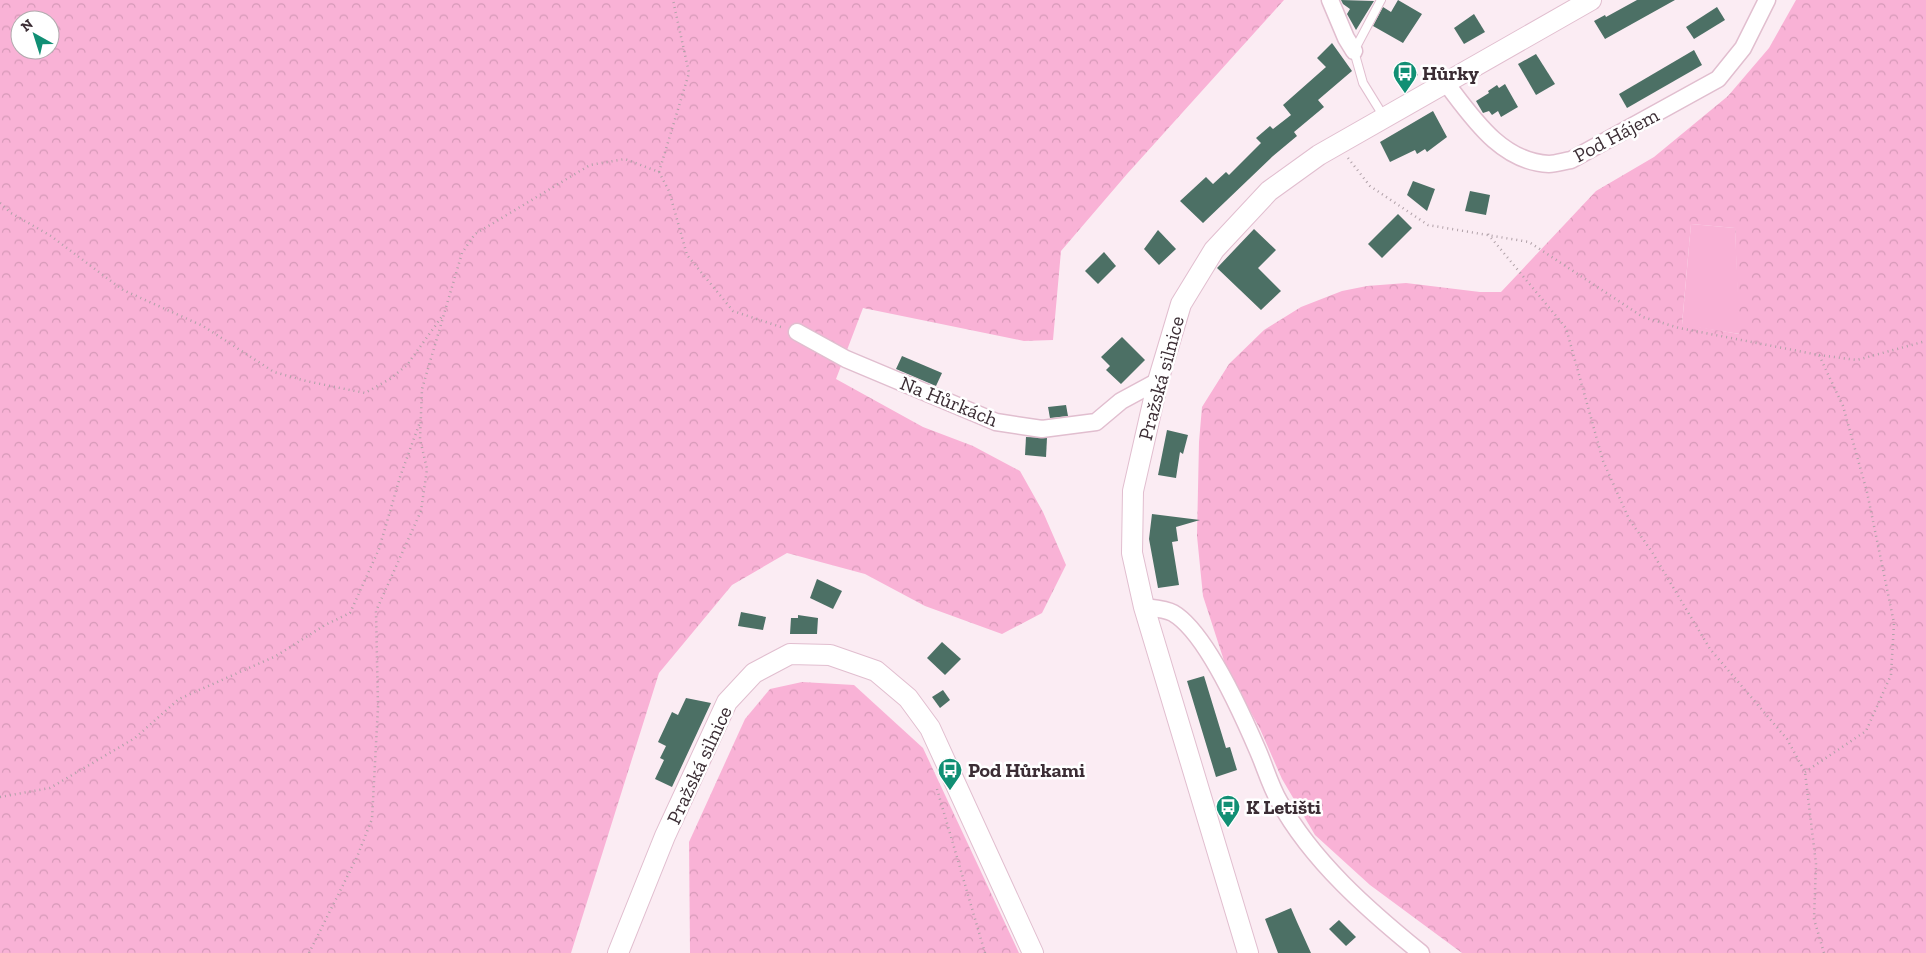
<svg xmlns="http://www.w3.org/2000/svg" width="1926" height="953" font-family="'Zilla Slab',serif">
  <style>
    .green { fill: #f9b2d6 }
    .forest { fill: url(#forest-crowns); fill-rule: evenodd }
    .building { fill: #4c7065 }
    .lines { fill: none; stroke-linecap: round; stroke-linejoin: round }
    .service-casing { stroke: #e1becf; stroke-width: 10 }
    .minor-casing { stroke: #e1becf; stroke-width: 19 }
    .tertiary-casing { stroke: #e1becf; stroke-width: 22 }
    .path { stroke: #b0a1a8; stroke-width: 2.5; stroke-dasharray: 1 4; stroke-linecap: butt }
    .service { stroke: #fff; stroke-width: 8 }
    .minor { stroke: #fff; stroke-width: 16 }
    .tertiary { stroke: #fff; stroke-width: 20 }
    .labels { text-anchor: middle; stroke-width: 5; stroke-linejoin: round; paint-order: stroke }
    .poi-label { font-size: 20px; font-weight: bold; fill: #3b2d34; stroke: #fff; text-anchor: start }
    .street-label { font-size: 20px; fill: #3b2d34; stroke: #fff }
  </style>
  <defs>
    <pattern id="forest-crowns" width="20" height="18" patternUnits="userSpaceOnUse" patternTransform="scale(1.25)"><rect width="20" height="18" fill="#f9b2d6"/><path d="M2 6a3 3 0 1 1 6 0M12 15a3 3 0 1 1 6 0" fill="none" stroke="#d699b8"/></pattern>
  </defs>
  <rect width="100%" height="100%" fill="#fbecf3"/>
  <path class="green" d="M1691 224 1735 228 1740 334 1682 325Z"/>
  <g class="forest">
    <path d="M0 0H1284L1127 174 1061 251 1053 340 1024 341 863 308 836 379 923 427 973 446 1020 471 1043 512 1066 565 1042 613 1002 634 925 606 865 574 787 553 732 585 659 673 571 953H0ZM20 20H50V50H20Z"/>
    <path d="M1796 0H1926V953H1462L1370 885 1315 835 1282 779 1260 729 1227 670 1203 596 1197 536 1199 442 1202 407 1229 364 1264 330 1301 307 1342 291 1367 286 1406 283 1480 292H1501L1596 191 1654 157 1728 96 1769 48ZM1691 224 1735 228 1739 334 1682 324Z"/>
    <path d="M802 682 854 685 923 748 1019 953H690L689 842 745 719 770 689Z"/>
  </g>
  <g class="building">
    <path d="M1341 0 1374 1 1356 30 1347 14 1350 9 1343 4Z"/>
    <path d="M1398 0 1422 14 1403 43 1373 26 1383 7 1391 12Z"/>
    <path d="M1637 0H1675L1605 39 1594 21 1605 15 1606 17Z"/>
    <path d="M1717 7 1725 20 1694 39 1686 27Z"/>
    <path d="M1474 14 1485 32 1464 44 1454 28Z"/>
    <path d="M1332 43 1352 71 1318 100 1324 107 1294 132 1297 136 1273 156 1203 223 1180 201 1206 177 1213 184 1226 172 1229 175 1261 143 1256 138 1270 126 1273 129 1291 115 1283 105 1326 67 1317 58Z"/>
    <path d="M1694 50 1702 65 1627 108 1619 94Z"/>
    <path d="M1536 54 1555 84 1536 95 1518 64Z"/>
    <path d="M1412 64 1418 75 1401 86 1395 74Z"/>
    <path d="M1505 84 1518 107 1501 117 1498 111 1492 115 1489 111 1483 113 1476 101 1489 93 1488 91 1497 85 1499 88Z"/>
    <path d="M1433 111 1447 137 1427 152 1425 149 1417 154 1415 150 1390 162 1380 142Z"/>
    <path d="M1413 181 1435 189 1427 211 1407 195Z"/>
    <path d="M1470 191 1490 195 1486 215 1465 211Z"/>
    <path d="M1398 214 1412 228 1382 258 1368 244Z"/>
    <path d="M1254 229 1276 250 1258 268 1281 291 1261 310 1217 268Z"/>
    <path d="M1158 230 1176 249 1159 265 1144 249Z"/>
    <path d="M1104 252 1116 266 1098 284 1085 271Z"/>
    <path d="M1122 337 1145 360 1121 384 1106 370 1110 366 1101 357Z"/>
    <path d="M902 356 942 373 936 386 896 369Z"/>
    <path d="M1066 405 1068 416 1050 418 1048 407Z"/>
    <path d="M1167 430 1188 435 1183 454 1180 452 1176 478 1158 475Z"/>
    <path d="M1026 437 1047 438 1046 457 1025 455Z"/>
    <path d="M1152 514 1200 520 1176 527 1178 541 1172 542 1179 585 1158 588 1149 539Z"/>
    <path d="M817 579 842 591 833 609 810 598Z"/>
    <path d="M741 612 766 617 763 630 738 626Z"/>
    <path d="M798 615 818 618 817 634H790L791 618H798Z"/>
    <path d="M942 642 961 659 945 675 927 658Z"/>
    <path d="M1204 676 1226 748 1230 747 1237 770 1216 777 1187 681Z"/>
    <path d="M943 690 950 700 940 708 932 697Z"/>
    <path d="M686 698 711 703 672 787 655 779 664 760 660 758 666 746 658 742 672 712 678 715Z"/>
    <path d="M1291 908 1297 922 1311 953H1278L1265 919Z"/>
    <path d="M1339 920 1356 937 1346 946 1329 929Z"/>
  </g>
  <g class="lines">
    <defs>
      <path id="service" d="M1381 0 1354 51 1363 83 1384 117"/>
      <g id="minor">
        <path d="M1330 0 1346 38 1354 51"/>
        <path d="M1446 83C1472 117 1501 162 1549 164 1556 164 1564 161 1571 160L1718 79 1743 48 1767 0"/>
        <path d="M797 332 846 359 996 422 1042 429 1096 422 1121 401 1158 381"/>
        <path d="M1144 607C1152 608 1166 609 1173 613 1206 632 1243 716 1258 751 1265 767 1270 785 1279 801 1312 861 1368 910 1421 953"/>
      </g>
      <g id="tertiary">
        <path d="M618 953 665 836 727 702 754 673 790 654 830 655 876 671 908 698 930 728 1033 953"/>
        <path d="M1248 953 1144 607 1132 553 1133 491 1158 381 1181 304 1214 250 1269 191 1319 155 1591 0"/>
      </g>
    </defs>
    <use href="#service" class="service-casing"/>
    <use href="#minor" class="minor-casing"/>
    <use href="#tertiary" class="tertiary-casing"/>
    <g class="path">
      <path d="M1348 158 1370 186 1428 225 1529 242 1643 317 1679 328 1819 355 1843 406 1867 492 1894 623 1891 675 1866 731 1805 772"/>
      <path d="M659 172 689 73 673 0"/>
      <path d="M0 203 11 213 51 236 123 290 203 326 274 372 306 381 365 393 390 379 407 365 443 315"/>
      <path d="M1488 234 1566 328 1603 461 1629 519 1652 552 1710 649 1787 739 1805 772 1816 864 1814 919 1824 953"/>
      <path d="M1819 355 1857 360 1926 341"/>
      <path d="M937 789 985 953"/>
      <path d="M0 797 50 788 135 738 179 699 276 656 325 625 350 613 379 549 400 477 420 422"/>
      <path d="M309 953 357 857 372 819 378 707 376 611 421 511 427 469 420 439 422 389 462 253 475 234 590 165 625 159 659 172 669 191 687 255 733 311 784 328"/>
    </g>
    <use href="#service" class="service"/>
    <use href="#minor" class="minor"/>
    <use href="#tertiary" class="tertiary"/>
  </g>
  <defs>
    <symbol id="bus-pin" viewBox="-11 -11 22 30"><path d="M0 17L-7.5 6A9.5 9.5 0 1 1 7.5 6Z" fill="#118f74" stroke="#fff"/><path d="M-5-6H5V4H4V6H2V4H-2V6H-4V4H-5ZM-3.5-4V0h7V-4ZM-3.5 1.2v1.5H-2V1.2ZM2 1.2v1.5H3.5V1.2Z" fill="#fff"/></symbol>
  </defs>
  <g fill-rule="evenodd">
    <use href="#bus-pin" x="1391" y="59" width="28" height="38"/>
    <use href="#bus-pin" x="936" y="756" width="28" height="38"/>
    <use href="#bus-pin" x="1214" y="793" width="28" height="38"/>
  </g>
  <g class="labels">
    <g class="poi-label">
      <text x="1422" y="80">Hůrky</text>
      <text x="968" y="777">Pod Hůrkami</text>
      <text x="1246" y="814">K Letišti</text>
    </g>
    <g class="street-label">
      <text transform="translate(1616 135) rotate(-28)" y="7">Pod Hájem</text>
      <text transform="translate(1161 378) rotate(-75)" y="7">Pražská silnice</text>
      <text transform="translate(949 401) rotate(22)" y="7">Na Hůrkách</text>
      <text transform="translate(699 765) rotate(-65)" y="7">Pražská silnice</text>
    </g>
  </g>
  <g transform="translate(35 35) rotate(321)"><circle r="24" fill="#ffffff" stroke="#b1abae"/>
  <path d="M0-4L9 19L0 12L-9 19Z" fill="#118f74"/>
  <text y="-8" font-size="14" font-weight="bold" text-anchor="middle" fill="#3b2d34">N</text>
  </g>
</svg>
